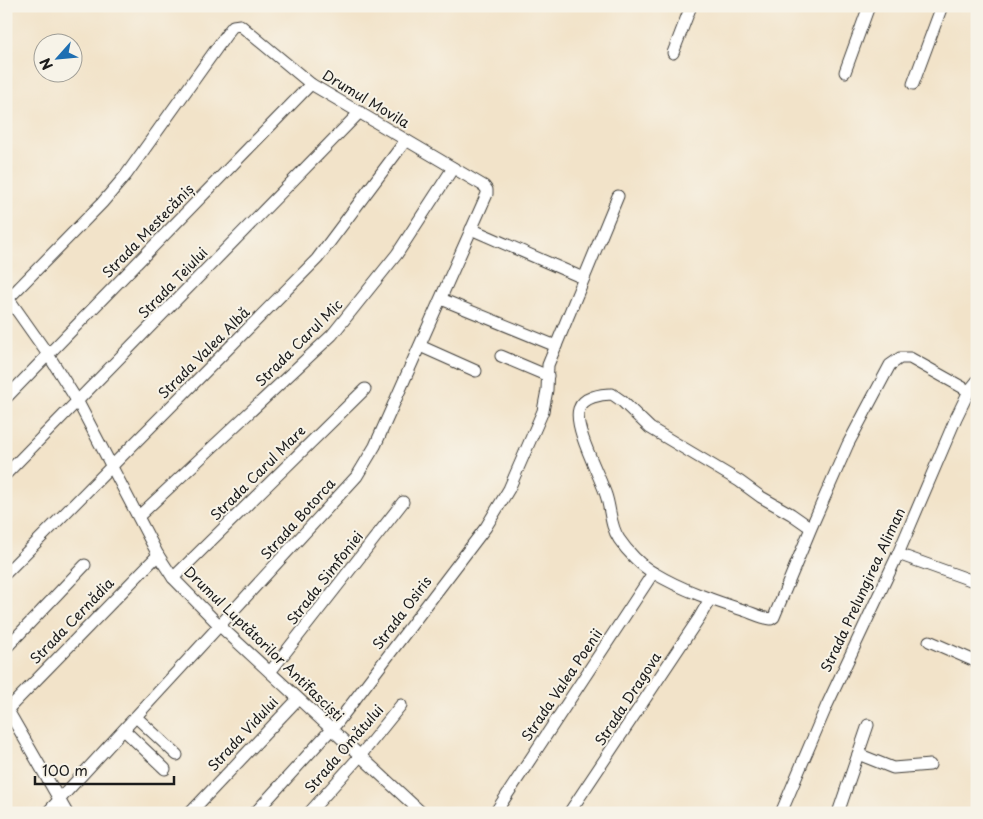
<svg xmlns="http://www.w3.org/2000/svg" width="983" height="819" font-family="'Playpen Sans',sans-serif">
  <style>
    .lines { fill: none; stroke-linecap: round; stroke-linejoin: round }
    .minor-casing { stroke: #3c3a36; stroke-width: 13 }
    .minor { stroke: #fff; stroke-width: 11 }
    .labels { text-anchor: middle; stroke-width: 4; stroke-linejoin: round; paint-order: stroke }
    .street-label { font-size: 14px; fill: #1c1c1c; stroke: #f7f3e8 }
  </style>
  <rect width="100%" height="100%" fill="#f7f3e8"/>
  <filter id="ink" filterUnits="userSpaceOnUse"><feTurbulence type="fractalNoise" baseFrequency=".02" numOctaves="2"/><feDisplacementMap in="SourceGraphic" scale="10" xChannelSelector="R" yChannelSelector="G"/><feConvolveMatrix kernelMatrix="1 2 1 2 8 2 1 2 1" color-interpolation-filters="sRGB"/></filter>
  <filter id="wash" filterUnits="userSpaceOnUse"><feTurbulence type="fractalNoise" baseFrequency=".0096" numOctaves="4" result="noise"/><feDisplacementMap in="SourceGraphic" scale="20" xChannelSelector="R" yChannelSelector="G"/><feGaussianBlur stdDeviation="1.12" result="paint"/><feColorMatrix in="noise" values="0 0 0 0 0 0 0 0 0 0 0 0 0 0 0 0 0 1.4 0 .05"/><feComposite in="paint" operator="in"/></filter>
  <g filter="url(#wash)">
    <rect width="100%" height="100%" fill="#f2e3c9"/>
  </g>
  <g filter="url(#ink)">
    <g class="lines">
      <defs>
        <g id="minor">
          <path d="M673 53 691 6"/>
          <path d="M845 72 869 6"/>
          <path d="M913 84 942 6"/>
          <path d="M471 229 583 278"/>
          <path d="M6 295 49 356 78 402 158 555 173 578 220 626 422 813"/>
          <path d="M441 299 556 346"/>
          <path d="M6 301 102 203 126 175 229 31 233 26 240 25 311 84 484 186 487 190V194L375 446 357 476 47 813"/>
          <path d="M420 346 476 371"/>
          <path d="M501 356 548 376"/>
          <path d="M6 398 311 84"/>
          <path d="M6 474 360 112"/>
          <path d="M139 516 332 335 397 254 453 168"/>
          <path d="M811 528 791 514 761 497 739 481 650 428 622 401 612 394C601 394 583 397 579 409 573 427 600 476 606 495 611 510 610 526 619 539 627 551 641 566 654 573 682 590 715 601 746 611 754 614 762 618 771 619L774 617 811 528 848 444 890 365 900 358H910L969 391"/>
          <path d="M898 554 976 582"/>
          <path d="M6 573 317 259 406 140"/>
          <path d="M173 578 365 389"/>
          <path d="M929 641 977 662"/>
          <path d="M6 648 85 565"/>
          <path d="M270 672 403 502"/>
          <path d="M6 707 67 813"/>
          <path d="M8 709 158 555"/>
          <path d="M136 717 177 755"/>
          <path d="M124 730 165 769"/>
          <path d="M858 754 893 768 930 765"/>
          <path d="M190 813 298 699"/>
          <path d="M255 813 337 723 486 527 509 489 543 411 547 390 548 365 618 196"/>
          <path d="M309 813 360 756 401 705"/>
          <path d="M495 813 653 573"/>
          <path d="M569 813 699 618 710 599"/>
          <path d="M781 813 827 705 898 554 956 418 969 391 977 381"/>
          <path d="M838 813 868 725"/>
        </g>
      </defs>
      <use href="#minor" class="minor-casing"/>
      <use href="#minor" class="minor"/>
    </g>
  </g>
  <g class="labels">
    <g class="street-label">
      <text transform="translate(366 99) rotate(31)" y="5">Drumul Movila</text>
      <text transform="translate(148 231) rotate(-46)" y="5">Strada Mestecăniș</text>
      <text transform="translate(173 283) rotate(-46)" y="5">Strada Teiului</text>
      <text transform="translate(299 343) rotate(-45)" y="5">Strada Carul Mic</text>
      <text transform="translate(204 353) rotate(-45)" y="5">Strada Valea Albă</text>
      <text transform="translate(258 473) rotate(-45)" y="5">Strada Carul Mare</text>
      <text transform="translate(298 519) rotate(-48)" y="5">Strada Botorca</text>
      <text transform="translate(325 578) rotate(-52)" y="5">Strada Simfoniei</text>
      <text transform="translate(863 590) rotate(-65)" y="5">Strada Prelungirea Aliman</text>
      <text transform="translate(402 613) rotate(-53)" y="5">Strada Osiris</text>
      <text transform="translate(72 621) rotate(-46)" y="5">Strada Cernădia</text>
      <text transform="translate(264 644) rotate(44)" y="5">Drumul Luptătorilor Antifasciști</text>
      <text transform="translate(562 685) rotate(-56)" y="5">Strada Valea Poenii</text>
      <text transform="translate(628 699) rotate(-57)" y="5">Strada Dragova</text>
      <text transform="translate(243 734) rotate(-47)" y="5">Strada Vidului</text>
      <text transform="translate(344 749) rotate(-49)" y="5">Strada Omătului</text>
    </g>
  </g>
  <rect width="983" height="819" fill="none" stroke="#f7f3e8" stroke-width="25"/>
  <g transform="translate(58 58) rotate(243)"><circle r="24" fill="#f7f3e8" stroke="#9f9d96"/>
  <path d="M0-4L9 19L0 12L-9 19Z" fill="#1f6fb2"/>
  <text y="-8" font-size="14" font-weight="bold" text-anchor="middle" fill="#1c1c1c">N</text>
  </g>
  <path d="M35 776v8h139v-8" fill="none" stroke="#1c1c1c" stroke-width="2.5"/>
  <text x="42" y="776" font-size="15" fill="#1c1c1c" stroke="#f7f3e8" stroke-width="4" paint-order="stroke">100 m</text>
</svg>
